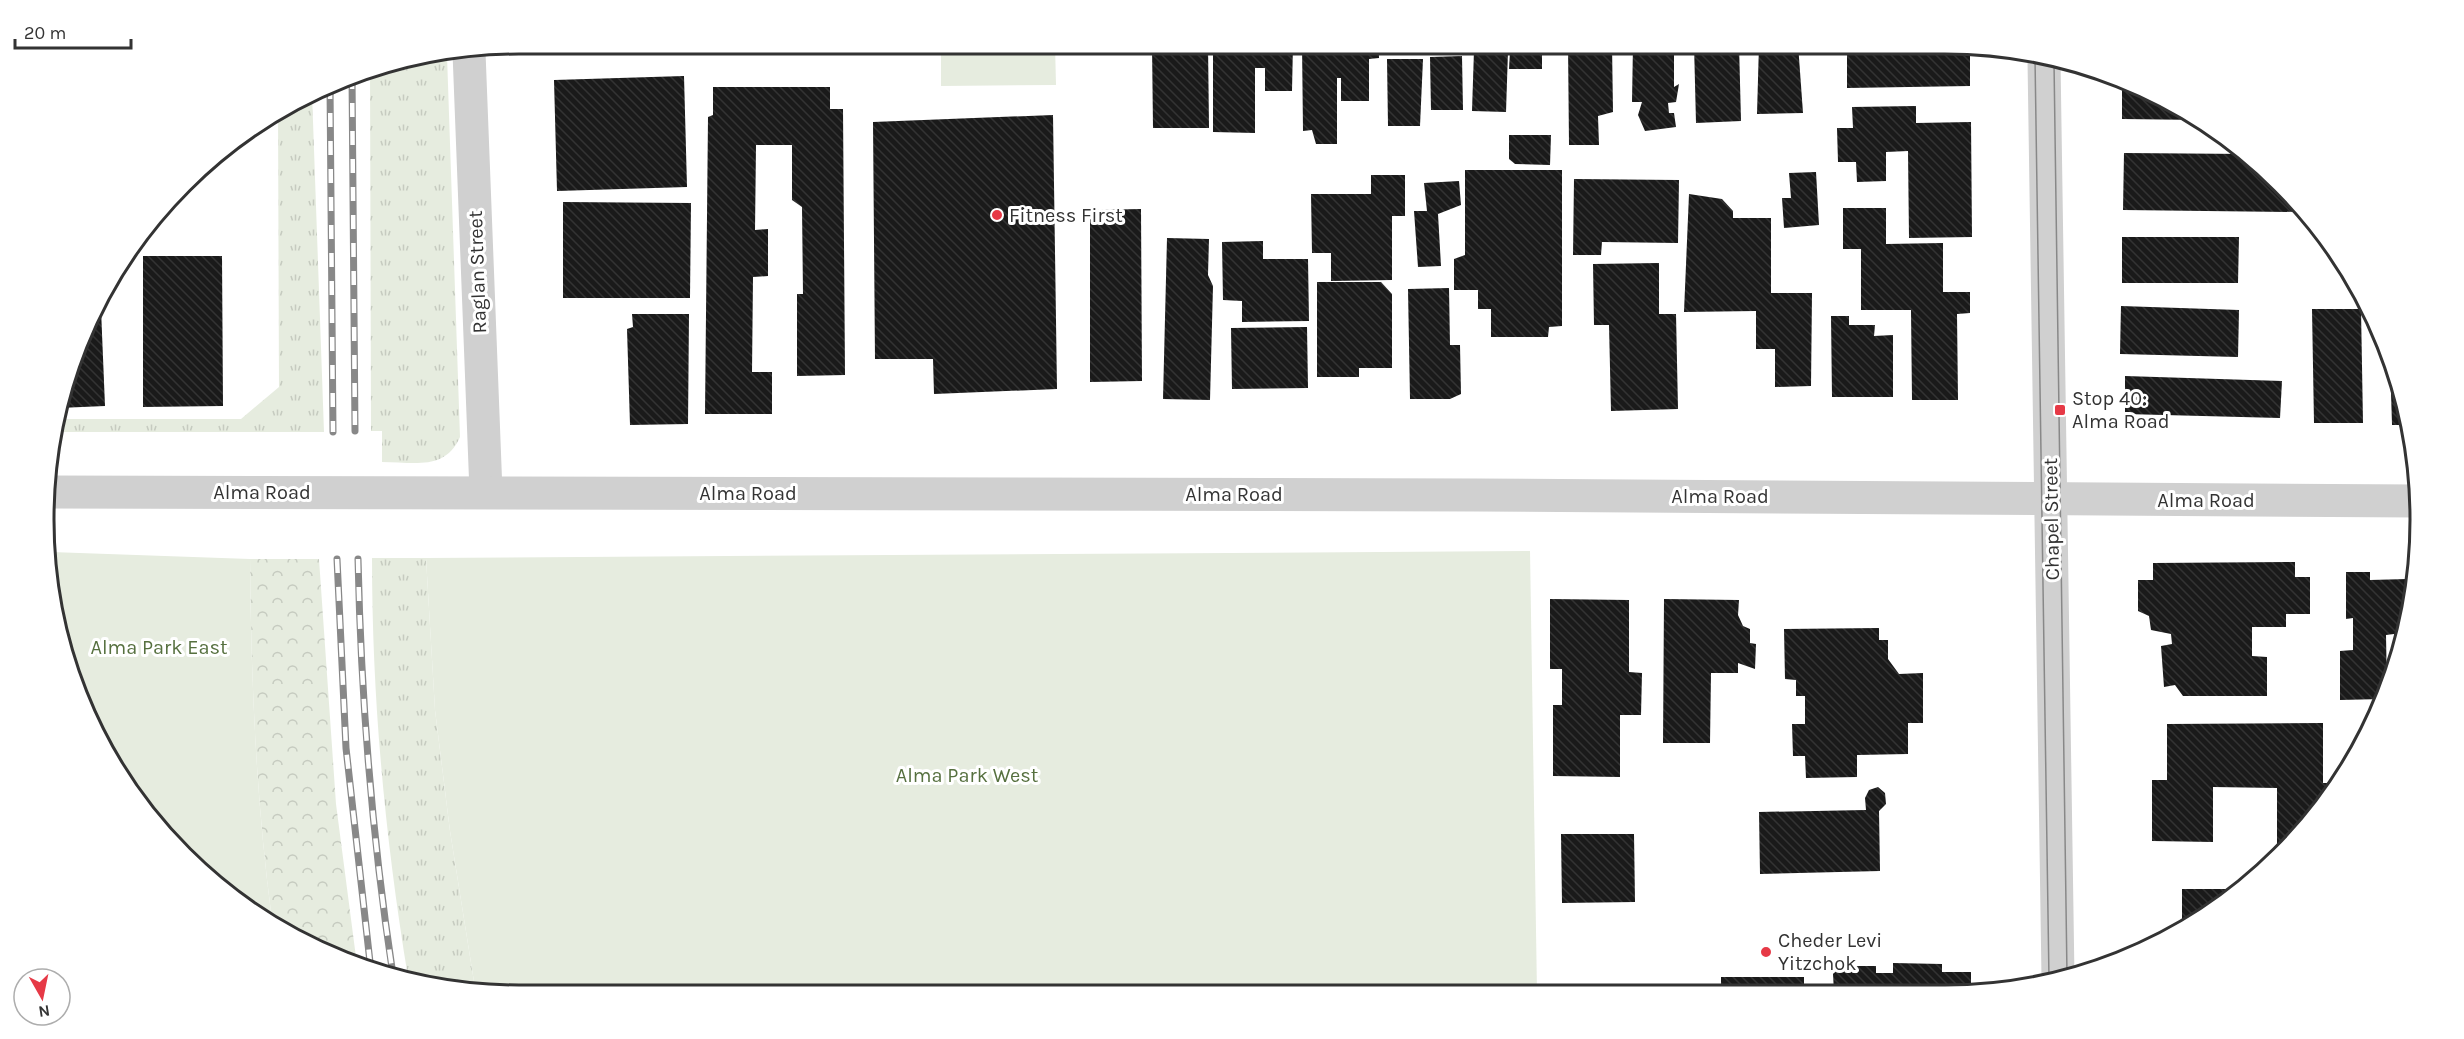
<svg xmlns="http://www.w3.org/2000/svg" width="2464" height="1039" font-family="Karla,sans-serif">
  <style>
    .grass { fill: url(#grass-tufts) }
    .forest { fill: url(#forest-crowns) }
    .park { fill: #e6ecdf }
    .building { fill: url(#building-back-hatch) }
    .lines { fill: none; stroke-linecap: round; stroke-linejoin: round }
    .minor { stroke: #d0d0d0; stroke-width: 33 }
    .tram { stroke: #888; stroke-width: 1.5 }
    .rail-casing { stroke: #888; stroke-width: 7 }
    .rail { stroke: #fff; stroke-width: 4.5; stroke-dasharray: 14; stroke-linecap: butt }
    .poi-dot { fill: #e63946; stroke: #fff; stroke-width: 2 }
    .labels { text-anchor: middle; stroke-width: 6; stroke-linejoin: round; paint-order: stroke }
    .poi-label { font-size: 20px; fill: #333; stroke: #fff; text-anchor: start }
    .street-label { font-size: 20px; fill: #333; stroke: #fff }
    .park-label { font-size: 20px; fill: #56703f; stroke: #fff }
    .rim { fill: none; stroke: #333; stroke-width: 3 }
  </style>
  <defs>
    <pattern id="grass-tufts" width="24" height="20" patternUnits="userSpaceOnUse" patternTransform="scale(1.5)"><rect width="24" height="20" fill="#e6ecdf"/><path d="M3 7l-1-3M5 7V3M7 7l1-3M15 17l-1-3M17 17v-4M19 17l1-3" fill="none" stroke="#c6cbc0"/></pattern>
    <pattern id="forest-crowns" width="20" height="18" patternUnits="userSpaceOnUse" patternTransform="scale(1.5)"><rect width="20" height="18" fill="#e6ecdf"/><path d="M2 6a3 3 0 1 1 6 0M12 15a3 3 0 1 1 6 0" fill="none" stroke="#c6cbc0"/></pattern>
    <pattern id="building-back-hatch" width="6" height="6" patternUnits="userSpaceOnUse" patternTransform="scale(1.5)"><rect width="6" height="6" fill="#1a1a1a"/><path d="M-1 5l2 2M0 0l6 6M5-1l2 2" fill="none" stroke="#333"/></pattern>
  </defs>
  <rect width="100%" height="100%" fill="#fff"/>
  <g class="grass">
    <path d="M447 55 460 437C445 471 414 462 382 462V431H371L370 68Z"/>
    <path d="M312 93 324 432H53L57 419H241L279 387 278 110Z"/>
    <path d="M372 558H426L435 710 450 831 475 988 408 977C385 838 372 699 372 558Z"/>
  </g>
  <path class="forest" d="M250 559H319L336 804 357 965 272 920C256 800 251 680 250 559Z"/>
  <g class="park">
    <path d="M941 44H1055L1056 85 941 86Z"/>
    <path d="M1530 551 1537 993 520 995 475 988 450 831 435 710 426 558Z"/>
    <path d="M51 552 250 559C251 680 256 800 272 920L230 897 124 784 80 701 53 613Z"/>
  </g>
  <g class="building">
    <path d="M1152 44H1208L1209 128H1153Z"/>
    <path d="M1213 44H1293L1292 91H1265V68H1255V133L1213 132Z"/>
    <path d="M1302 44H1379V58L1369 59V101H1341V78H1337V144H1316L1312 130 1303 131Z"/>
    <path d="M1385 44H1463V53L1385 55Z"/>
    <path d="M1473 44H1545V50L1473 49Z"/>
    <path d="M1568 44H1612L1613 112 1598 116 1599 145H1569Z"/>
    <path d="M1633 44H1674V87L1679 84 1676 102 1668 103 1669 113H1674L1676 127 1645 131 1638 115 1642 102H1632Z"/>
    <path d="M1694 44H1739L1741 121 1696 123Z"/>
    <path d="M1759 44H1798L1803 113 1757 114Z"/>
    <path d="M1847 44H1945L1970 48V86L1847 88Z"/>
    <path d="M1474 50 1508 51 1506 112 1472 111Z"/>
    <path d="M1510 51H1542V69H1509Z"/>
    <path d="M1462 56 1463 110H1431L1430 57Z"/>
    <path d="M1387 59H1423L1420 126H1388Z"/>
    <path d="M684 76 687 187 557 191 554 80Z"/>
    <path d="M2122 80 2182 107 2201 120 2122 119Z"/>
    <path d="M713 87H830V109H843L845 375 797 376V294H803L802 207 792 200V145H756L755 230 768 229V276L753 277 752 372H772V414H705L708 117 713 115Z"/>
    <path d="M1916 106V123L1971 122 1972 237 1909 238 1908 151 1886 152V181L1857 182 1856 162H1838L1837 128H1853L1852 107Z"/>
    <path d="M1053 115 1057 389 934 394 933 359H875L873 122Z"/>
    <path d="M1509 135H1551L1550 165 1515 164 1509 159Z"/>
    <path d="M2124 153 2248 154 2298 204V212L2123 210Z"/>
    <path d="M1465 170H1562V326L1549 327 1548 337H1491V309H1478V290H1454V259L1465 255Z"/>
    <path d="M1816 172 1819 225 1784 228 1782 198H1791L1789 173Z"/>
    <path d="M1371 175H1405V216H1392V280L1331 281V253H1312L1311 194H1371Z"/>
    <path d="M1574 179 1679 180 1678 243 1602 242 1601 255H1573Z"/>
    <path d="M1459 181 1461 205 1438 214 1441 266 1418 267 1414 211H1427L1424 183Z"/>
    <path d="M1689 194 1722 199 1733 211V218H1771V293H1812L1811 386 1775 387V349H1756V311L1684 312Z"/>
    <path d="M563 202 691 203 690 298H563Z"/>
    <path d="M1843 208H1886V244L1943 243V292H1970V313L1957 314 1958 400H1912L1911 310H1861V249H1843Z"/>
    <path d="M1141 209 1142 381 1090 382V210Z"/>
    <path d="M2122 237H2239L2238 283H2122Z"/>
    <path d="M1167 238 1209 239 1208 275 1213 286 1210 400 1163 399Z"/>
    <path d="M1263 241V259H1308L1309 321 1242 322V301L1223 300 1222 242Z"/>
    <path d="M143 256H222L223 406 143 407Z"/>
    <path d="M1659 263V314H1676L1678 409 1611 411 1609 325H1594L1593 264Z"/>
    <path d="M1317 282H1381L1392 294V368H1359V377H1317Z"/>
    <path d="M1449 288 1450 345H1460L1461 394 1450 399H1410L1408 289Z"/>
    <path d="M2121 306 2239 310 2238 357 2120 354Z"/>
    <path d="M95 309H101L105 406 59 408 69 366Z"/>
    <path d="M2312 309H2361L2363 423H2314Z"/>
    <path d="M632 314H689L688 424 630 425 627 329 633 327Z"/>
    <path d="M1831 316H1849V325H1875L1874 336 1893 335V397H1832Z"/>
    <path d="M1307 327 1308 388 1232 389 1231 328Z"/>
    <path d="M2390 360 2404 396 2409 425H2392Z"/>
    <path d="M2125 376 2282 381 2280 418 2125 414Z"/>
    <path d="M2295 562V577H2310V614H2286V627H2252V656L2267 657V696H2183L2175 685 2164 687 2161 646 2172 644 2171 634 2151 630 2149 616 2138 611V580H2153V563Z"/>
    <path d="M2409 571H2417L2416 581 2395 672 2394 634 2386 635 2387 690 2382 699 2340 700V651L2353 650V618L2346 619V572H2370V580L2407 579Z"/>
    <path d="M1550 599 1629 600V672L1642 673 1641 715H1620V777L1553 776V705H1562V669H1550Z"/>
    <path d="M1664 599 1739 600 1738 615 1743 626 1750 629V643L1756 644 1755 669 1738 663V673H1711L1710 743H1663Z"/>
    <path d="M1879 628V640H1888V659L1899 674 1923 673V723H1908V754L1857 755V777L1806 778 1805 756H1793L1792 724H1805V696H1796V680L1785 679 1784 629Z"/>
    <path d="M2323 723V783H2341L2281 851H2277V788L2213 787V842L2152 841V780H2167V724Z"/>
    <path d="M1878 787 1885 793 1886 804 1879 811 1880 871 1760 874 1759 812 1866 810 1865 798 1869 790Z"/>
    <path d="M1561 834H1634L1635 902 1562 903Z"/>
    <path d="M2182 889H2240L2182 925Z"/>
    <path d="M1893 963 1942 964V972H1971V991L1834 992 1833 974 1840 966H1876V973H1893Z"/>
    <rect x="1721" y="977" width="83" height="15"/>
  </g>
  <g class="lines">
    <g class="minor">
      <path d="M469 52 486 492"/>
      <path d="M2044 60 2058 978"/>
      <path d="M49 492 1476 495 2419 501"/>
    </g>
    <g class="tram">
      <path d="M2035 58 2049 980"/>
      <path d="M2054 62 2067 975"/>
    </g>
    <defs>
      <g id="rail">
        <path d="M352 75 355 431"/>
        <path d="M330 85 333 432"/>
        <path d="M337 559 346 748 371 971"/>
        <path d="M358 559C361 698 372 837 393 975"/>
      </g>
    </defs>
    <use href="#rail" class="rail-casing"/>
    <use href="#rail" class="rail"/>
  </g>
  <g class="poi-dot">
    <circle cx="997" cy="215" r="6"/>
    <rect x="2054" y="404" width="12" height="12" rx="3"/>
    <circle cx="1766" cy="952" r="6"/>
  </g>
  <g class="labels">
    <g class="poi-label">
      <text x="1009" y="222">Fitness First</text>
      <text x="2072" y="405">Stop 40:<tspan x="2072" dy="23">Alma Road</tspan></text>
      <text x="1778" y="947">Cheder Levi<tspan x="1778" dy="23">Yitzchok</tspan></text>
    </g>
    <g class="street-label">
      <text transform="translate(477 272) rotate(-92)" y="7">Raglan Street</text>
      <text x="262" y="499">Alma Road</text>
      <text x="748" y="500">Alma Road</text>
      <text x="1234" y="501">Alma Road</text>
      <text x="1720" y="503">Alma Road</text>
      <text x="2206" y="507">Alma Road</text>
      <text transform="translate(2051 519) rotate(-91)" y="7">Chapel Street</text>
    </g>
    <g class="park-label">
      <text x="159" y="654">Alma Park East</text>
      <text x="967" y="782">Alma Park West</text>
    </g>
  </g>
  <path d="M0 0H2464V1039H0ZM519 54H1945A465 465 0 0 1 2410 519V520A465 465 0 0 1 1945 985H519A465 465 0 0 1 54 520V519A465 465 0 0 1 519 54Z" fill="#fff" fill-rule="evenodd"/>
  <path class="rim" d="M519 54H1945A465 465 0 0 1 2410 519V520A465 465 0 0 1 1945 985H519A465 465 0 0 1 54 520V519A465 465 0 0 1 519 54Z"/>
  <g transform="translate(42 997) rotate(171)"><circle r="28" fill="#ffffff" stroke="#adadad" stroke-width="1.5"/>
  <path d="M0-4.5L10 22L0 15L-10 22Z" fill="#e63946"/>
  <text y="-9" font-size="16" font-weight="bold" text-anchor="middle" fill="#333333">N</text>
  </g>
  <path d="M15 39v9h116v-9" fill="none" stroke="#333333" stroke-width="3"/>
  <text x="24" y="39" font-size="18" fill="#333333" stroke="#ffffff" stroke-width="4.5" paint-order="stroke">20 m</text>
</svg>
